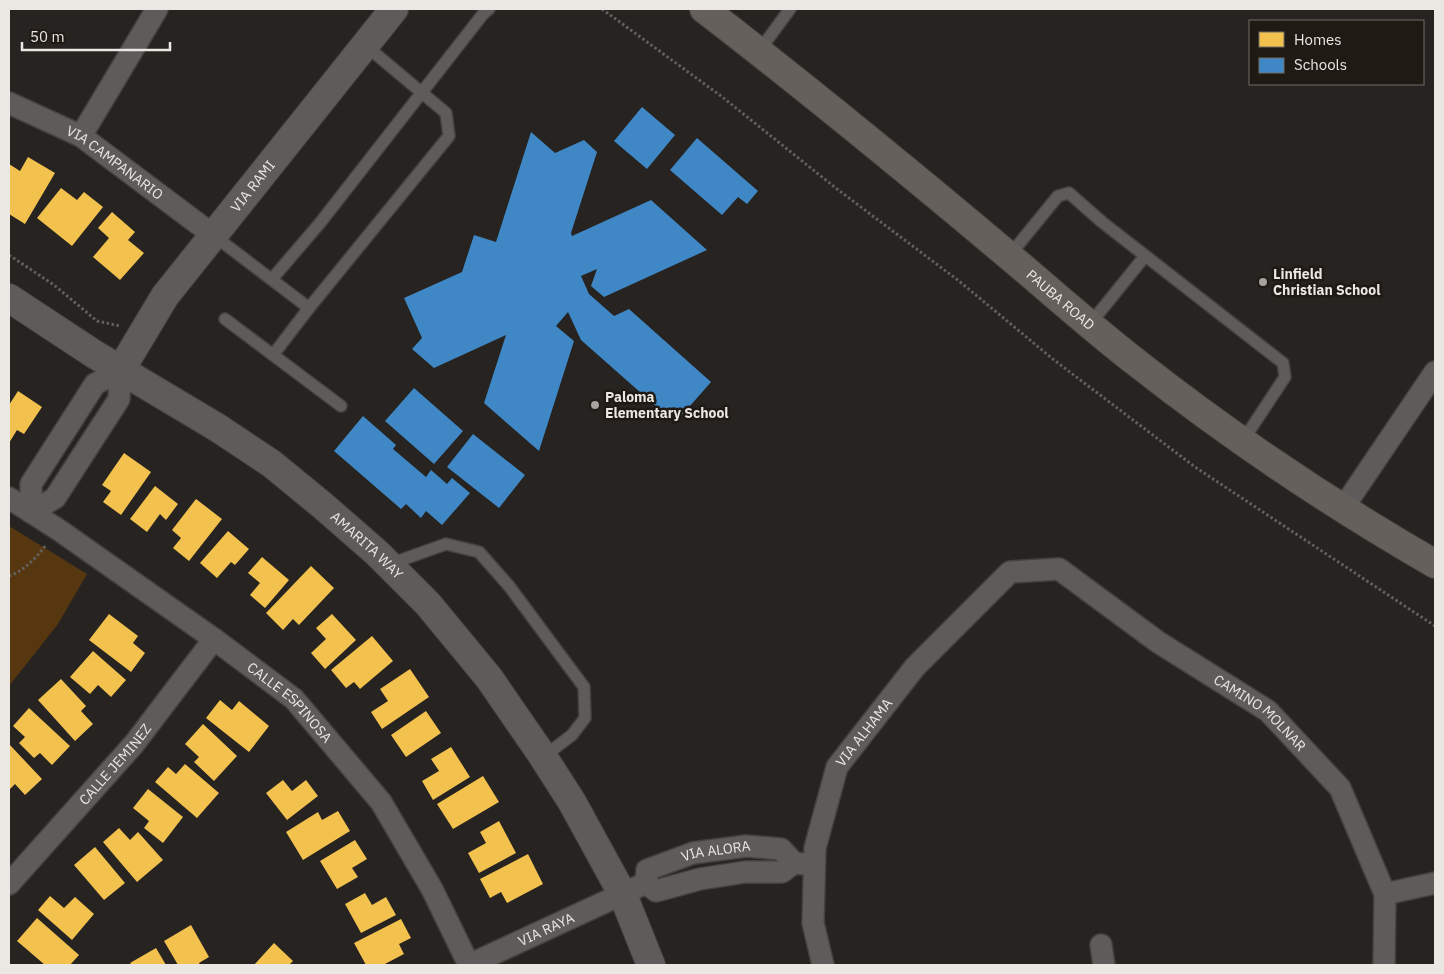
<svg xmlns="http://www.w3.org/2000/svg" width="1444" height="974" font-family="'IBM Plex Sans',sans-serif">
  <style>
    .green { fill: #573710 }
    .homes { fill: #f2c14e }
    .schools { fill: #3f88c5 }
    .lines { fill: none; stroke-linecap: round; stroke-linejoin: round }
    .service-casing { stroke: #43403d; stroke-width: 14 }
    .minor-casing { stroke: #43403d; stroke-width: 24 }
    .tertiary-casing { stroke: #43403d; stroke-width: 30 }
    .secondary-casing { stroke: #43403d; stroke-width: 30 }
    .path { stroke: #625f5d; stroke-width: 3; stroke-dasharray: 2.5 2.5; stroke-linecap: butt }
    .service { stroke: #5e5c5a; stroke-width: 11 }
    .minor { stroke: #5e5c5a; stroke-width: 21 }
    .tertiary { stroke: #5e5c5a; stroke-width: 28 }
    .secondary { stroke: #65605c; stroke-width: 28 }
    .poi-dot { fill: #a6a29f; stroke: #1f1a14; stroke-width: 2 }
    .labels { text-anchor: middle; stroke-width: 5; stroke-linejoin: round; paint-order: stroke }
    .street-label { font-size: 14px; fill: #ebe7e3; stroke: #1f1a14 }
    .poi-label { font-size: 14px; font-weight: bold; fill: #ebe7e3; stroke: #1f1a14; text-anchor: start }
  </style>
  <rect width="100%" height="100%" fill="#262320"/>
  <path class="green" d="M9 526 87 574 58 624 9 686Z"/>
  <g class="homes">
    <path d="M28 157 55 173 25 224 9 214V164L20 171Z"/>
    <path d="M61 188 77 200 84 192 103 207 72 246 37 218Z"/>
    <path d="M112 212 135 232 128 240 144 253 120 280 93 257 109 238 98 228Z"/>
    <path d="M18 391 42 407 24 434 17 430 9 443V405Z"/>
    <path d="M124 453 151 472 121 515 103 502 111 491 102 485Z"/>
    <path d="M155 486 178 504 166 520 160 514 147 532 130 519Z"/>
    <path d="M196 499 222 519 189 561 173 548 181 538 172 530Z"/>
    <path d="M228 531 249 549 235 565 231 562 217 578 200 563Z"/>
    <path d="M262 557 289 580 265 608 250 595 260 583 248 573Z"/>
    <path d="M311 566 334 588 299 625 293 619 283 630 266 613Z"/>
    <path d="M109 614 138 636 133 643 145 653 131 672 89 640Z"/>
    <path d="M332 614 356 640 325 669 311 653 326 639 316 628Z"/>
    <path d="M372 636 393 661 360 689 354 682 346 688 331 670Z"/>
    <path d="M93 651 126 680 111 697 98 685 90 694 70 677Z"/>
    <path d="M410 669 429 697 382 729 371 712 388 701 380 689Z"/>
    <path d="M61 679 86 706 81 711 93 724 75 741 38 700Z"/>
    <path d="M220 700 232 710 239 701 269 726 249 752 206 718Z"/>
    <path d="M29 708 70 746 52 765 40 753 34 758 19 743 25 737 13 726Z"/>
    <path d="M426 711 441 733 406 757 391 735Z"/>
    <path d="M203 724 237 756 214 781 194 762 199 757 185 744Z"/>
    <path d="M9 744 42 779 25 795 15 784 9 790Z"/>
    <path d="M451 747 470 777 433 800 422 781 439 771 431 759Z"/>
    <path d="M185 764 219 793 197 818 155 782 168 767 176 774Z"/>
    <path d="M483 776 499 802 453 829 437 804Z"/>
    <path d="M283 780 292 791 306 780 318 796 287 820 266 793Z"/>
    <path d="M148 789 183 817 163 843 144 828 149 821 133 808Z"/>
    <path d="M338 811 350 831 303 860 286 832 318 812 322 820Z"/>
    <path d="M499 821 516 853 479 873 468 853 486 843 480 832Z"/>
    <path d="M119 828 130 840 138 832 163 860 137 882 103 842Z"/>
    <path d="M355 840 367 859 352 868 358 877 337 889 320 861Z"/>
    <path d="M95 847 125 883 104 900 74 865Z"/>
    <path d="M528 854 543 884 507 903 501 892 490 898 480 879Z"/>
    <path d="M365 893 372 905 386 897 396 915 361 933 345 904Z"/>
    <path d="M50 896 64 908 75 897 94 914 72 940 38 910Z"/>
    <path d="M37 918 79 955 70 965H45L17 941Z"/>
    <path d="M401 919 411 938 399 944 404 954 383 965H366L354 943Z"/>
    <path d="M191 925 209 957 199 963 200 965H178L164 941Z"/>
    <path d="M274 943 293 961 289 965H254Z"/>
    <path d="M156 948 166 965H132L130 963Z"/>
  </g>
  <g class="schools">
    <path d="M642 107 675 135 647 169 614 141Z"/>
    <path d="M531 132 555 153 584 140 597 152 571 233 572 236 651 200 707 250 604 297 591 286 597 269 581 276 589 294 614 316 629 309 711 382 675 423 581 340 568 312 556 326 574 341 539 451 484 403 506 335 434 368 412 349 422 338 404 298 462 272 474 235 496 242Z"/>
    <path d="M697 138 758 191 747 204 738 197 722 215 670 170Z"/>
    <path d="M414 388 463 431 434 464 385 421Z"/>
    <path d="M363 416 396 445 393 449 426 477 431 470 447 484 452 478 470 493 442 525 426 511 421 518 406 504 401 509 334 451Z"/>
    <path d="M473 434 525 475 499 508 447 467Z"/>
  </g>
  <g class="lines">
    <defs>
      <g id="service">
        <path d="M759 51 790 9"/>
        <path d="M213 235 309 308 449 136 446 113 365 45"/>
        <path d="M1009 256 1058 196 1069 193 1102 222 1283 363 1285 377 1242 442"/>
        <path d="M272 279 320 223 483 14 489 9"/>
        <path d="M309 308 273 355 341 406"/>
        <path d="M225 319 273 355"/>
        <path d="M1090 324 1145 256"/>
        <path d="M390 564 446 544 479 552 509 586 584 687 585 718 572 735 543 757"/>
      </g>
      <g id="minor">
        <path id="s1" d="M9 103 81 136 213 235"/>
        <path d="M81 136 157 9"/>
        <path id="s2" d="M9 498 59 530 214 639 294 699 381 802 432 889 469 965"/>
        <path d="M1343 508 1435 372"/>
        <path d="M31 512V484L95 384 120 371"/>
        <path d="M31 512 55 498 119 399 120 371"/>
        <path id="s3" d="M646 883 647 870 693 853 746 846 781 849 794 863 814 865"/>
        <path d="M646 883 656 891 700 879 745 872H782L794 863"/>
        <path id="s4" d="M9 884 134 744 214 639"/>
        <path d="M1385 894 1435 883"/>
        <path d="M1101 945 1104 965"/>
        <path id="s5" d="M469 965 646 883"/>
        <path id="s6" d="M823 965 813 923 815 848 837 767 915 667 1010 572 1059 569 1158 642 1268 711 1340 788 1385 894 1384 965"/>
      </g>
      <g id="tertiary">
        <path id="s7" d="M9 298 94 354 218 428 272 464 322 505 377 553 428 604 489 678 540 752 572 802 623 895 651 965"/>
        <path id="s8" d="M120 371 165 296 394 9"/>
      </g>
      <g id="secondary">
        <path id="s9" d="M704 9C808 89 909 172 1009 256 1052 292 1093 329 1137 363 1231 437 1331 504 1435 564"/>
      </g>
    </defs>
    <use href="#service" class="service-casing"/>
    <use href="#minor" class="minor-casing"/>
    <use href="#tertiary" class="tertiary-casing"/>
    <use href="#secondary" class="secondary-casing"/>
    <g class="path">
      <path d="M602 9 721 96 837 189 959 281 1054 360 1195 467 1435 626"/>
      <path d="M9 255 54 285 97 321 120 326"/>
      <path d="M9 576C24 571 36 558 46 545"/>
    </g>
    <use href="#service" class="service"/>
    <use href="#minor" class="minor"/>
    <use href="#tertiary" class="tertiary"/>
    <use href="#secondary" class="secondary"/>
  </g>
  <g class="poi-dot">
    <circle cx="1263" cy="282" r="5"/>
    <circle cx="595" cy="405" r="5"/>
  </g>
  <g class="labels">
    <g class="street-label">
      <text dy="5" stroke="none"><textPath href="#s1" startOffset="122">VIA CAMPANARIO</textPath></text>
      <text dy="5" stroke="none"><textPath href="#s8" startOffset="228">VIA RAMI</textPath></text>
      <text dy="5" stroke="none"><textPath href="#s9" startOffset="460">PAUBA ROAD</textPath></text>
      <text dy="5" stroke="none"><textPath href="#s7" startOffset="436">AMARITA WAY</textPath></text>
      <text dy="5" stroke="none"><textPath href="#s2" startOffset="348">CALLE ESPINOSA</textPath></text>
      <text dy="5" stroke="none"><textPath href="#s6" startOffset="760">CAMINO MOLNAR</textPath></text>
      <text dy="5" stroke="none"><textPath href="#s6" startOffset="246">VIA ALHAMA</textPath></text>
      <text dy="5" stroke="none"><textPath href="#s4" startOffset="160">CALLE JEMINEZ</textPath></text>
      <text dy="5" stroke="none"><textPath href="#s3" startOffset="85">VIA ALORA</textPath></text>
      <text dy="5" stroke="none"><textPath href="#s5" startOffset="85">VIA RAYA</textPath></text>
    </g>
    <g class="poi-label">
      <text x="1273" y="279">Linfield<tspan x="1273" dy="16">Christian School</tspan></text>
      <text x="605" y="402">Paloma<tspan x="605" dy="16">Elementary School</tspan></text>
    </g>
  </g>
  <rect width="1444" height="974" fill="none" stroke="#ebe7e3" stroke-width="20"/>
  <rect x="1249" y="20" width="175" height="65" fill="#1f1a14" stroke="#716c67"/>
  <rect x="1259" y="32" width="25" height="15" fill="#f2c14e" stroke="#716c67"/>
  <text x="1294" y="45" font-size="15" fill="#ebe7e3">Homes</text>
  <rect x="1259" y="58" width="25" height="15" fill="#3f88c5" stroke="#716c67"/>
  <text x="1294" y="70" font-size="15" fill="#ebe7e3">Schools</text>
  <path d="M22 42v8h148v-8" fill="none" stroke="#ebe7e3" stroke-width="2.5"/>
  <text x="30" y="42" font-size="15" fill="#ebe7e3" stroke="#1f1a14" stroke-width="4" paint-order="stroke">50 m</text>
</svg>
